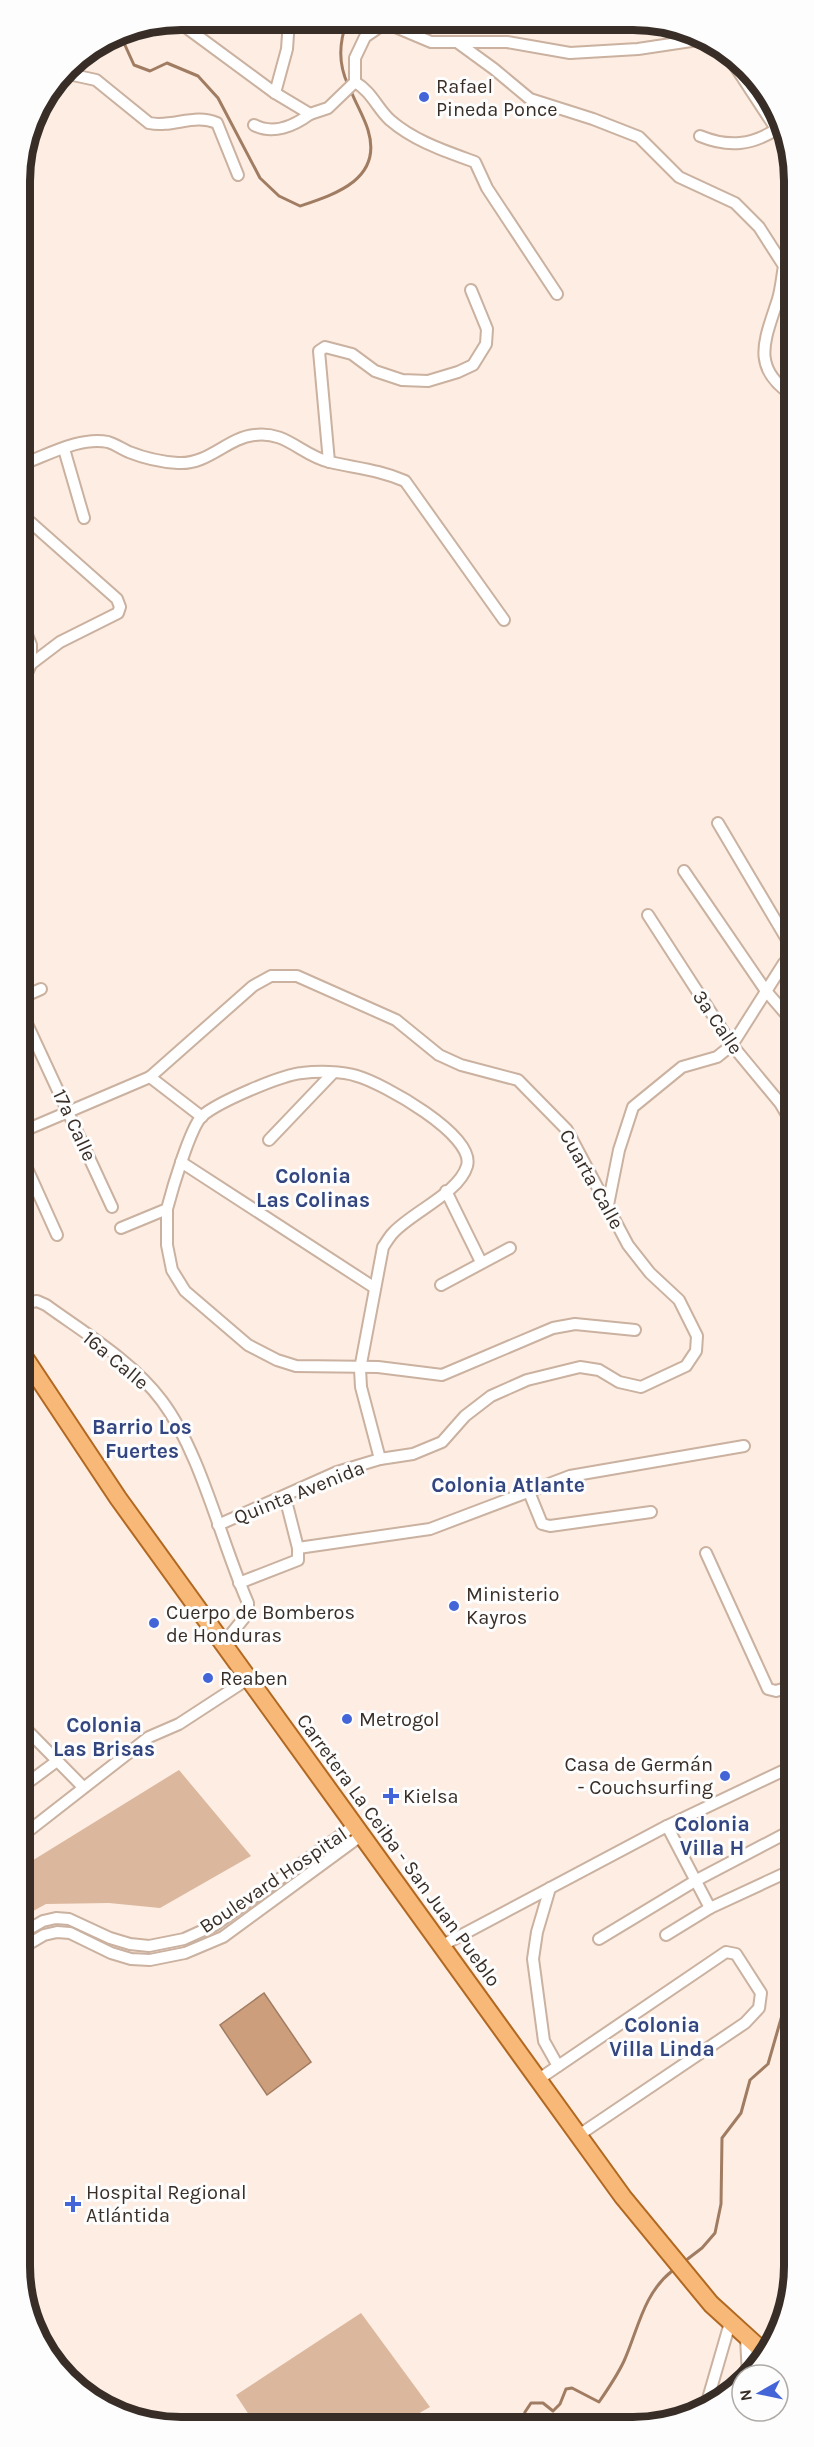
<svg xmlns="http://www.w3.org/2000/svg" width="814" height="2447" font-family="Karla,sans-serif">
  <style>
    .green { fill: #dbb79e }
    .water { fill: #cd9e7c; stroke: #a07c62; stroke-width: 1.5 }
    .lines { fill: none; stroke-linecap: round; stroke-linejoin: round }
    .stream { stroke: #a07c62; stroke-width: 3 }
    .minor-casing { stroke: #cab1a0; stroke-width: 14 }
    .primary-casing { stroke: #b16821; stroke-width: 20 }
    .minor { stroke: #fff; stroke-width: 10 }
    .primary { stroke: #f7b878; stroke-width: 16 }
    .poi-dot { fill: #4465d8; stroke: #fdfdfd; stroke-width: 2 }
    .labels { text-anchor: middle; stroke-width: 6; stroke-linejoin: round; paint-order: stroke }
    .poi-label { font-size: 20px; fill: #382e27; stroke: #fdfdfd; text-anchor: start }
    .street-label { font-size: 20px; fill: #382e27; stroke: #fdfdfd }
    .neighbourhood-label { font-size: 21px; font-weight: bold; fill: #334680; stroke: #fdfdfd }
    .rim { fill: none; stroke: #382e27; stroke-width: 8 }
  </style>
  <rect width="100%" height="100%" fill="#fdede2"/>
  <g class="green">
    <path d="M179 1770 251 1856 160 1908 109 1903 46 1904 22 1917V1867Z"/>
    <path d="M361 2313 430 2407 400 2424H255L236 2395Z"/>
  </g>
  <path class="water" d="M264 1993 311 2062 267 2095 220 2025Z"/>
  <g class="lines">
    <g class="stream">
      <path d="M347 21C339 43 338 63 348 85"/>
      <path d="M541 22 580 26 614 22"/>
      <path d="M119 32 134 65 150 71 167 63 198 76 218 98 260 178 279 196 300 206C336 194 383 179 368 130 364 117 356 104 351 91"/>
      <path d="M685 2261 702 2248 715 2233 721 2204 722 2138 741 2113 750 2080 768 2064 789 1991 794 1990"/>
      <path d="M522 2424 525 2412 531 2403H543L553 2411 560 2404 566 2389 572 2388 599 2402C608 2389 617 2376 624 2361 638 2330 643 2294 672 2271"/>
    </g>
    <defs>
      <g id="minor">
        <path d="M176 20 275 93 310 114 328 108 355 82V58L365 37 381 26H393L431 42H507L570 53 638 49 698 40"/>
        <path d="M457 42 494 69 530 99 593 119 639 137 679 177 735 203 759 227 784 266C782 277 781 289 778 299 765 340 750 367 792 395"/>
        <path d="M729 57 788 147 791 148"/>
        <path d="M64 73 96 80 149 123C173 128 194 113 217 123L238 175"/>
        <path d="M355 82C372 92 377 108 390 120 414 141 445 151 475 162L487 188 557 294"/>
        <path d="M275 93 287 49 289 20"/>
        <path d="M254 125C273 135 294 126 310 114"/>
        <path d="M700 136C729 148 752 145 777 129"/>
        <path d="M64 449 84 518"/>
        <path d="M329 462 319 351 325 347 352 354 375 371 402 380 428 381 458 372 473 365 486 344 487 329 471 290"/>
        <path d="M20 465C46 456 80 436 108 442 115 444 122 449 129 452 144 458 162 462 178 463 208 465 227 438 254 435 286 430 302 456 330 462 356 468 380 470 405 481L504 620"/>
        <path d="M20 513 117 599 120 607 118 613 60 642 31 664 21 686"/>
        <path d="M20 618 31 645V664"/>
        <path d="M718 823 792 948"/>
        <path d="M684 871 766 991 792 1021"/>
        <path d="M648 915 732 1045 780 1103 793 1125"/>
        <path d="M21 941H24"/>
        <path d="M21 998 41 989"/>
        <path d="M21 1011 112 1207"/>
        <path d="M150 1077 202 1117"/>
        <path d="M21 1132 150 1077 253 986 271 976H297L396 1020 439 1055 461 1065 518 1080 567 1130 628 1245 650 1273 679 1300 697 1336 696 1351 686 1366 641 1387 619 1382 599 1370 580 1367 527 1380 491 1396 465 1416 442 1442 413 1454 380 1459 337 1472 218 1525"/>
        <path d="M269 1140 332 1074"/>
        <path d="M21 1155 57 1235"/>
        <path d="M181 1162 375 1288"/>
        <path d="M446 1191 481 1262"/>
        <path d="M608 1205 619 1150 633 1107 682 1067 717 1057 732 1045 784 963 792 960"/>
        <path d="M167 1209V1245L172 1270 185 1291 248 1345 277 1360 296 1366 378 1367 442 1375 553 1328 575 1324 635 1330"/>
        <path d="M121 1228 167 1209C172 1190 190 1128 202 1116 218 1102 281 1075 302 1073 317 1071 342 1071 357 1076 382 1083 476 1135 467 1166 459 1193 412 1212 393 1233 389 1237 386 1243 383 1247L360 1369 361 1387 380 1459"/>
        <path d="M441 1285 510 1248"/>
        <path d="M21 1304 37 1301 46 1305C86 1334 132 1361 162 1401 201 1453 221 1542 248 1603V1613L223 1644"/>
        <path d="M529 1492 542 1524 550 1526 651 1512"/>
        <path d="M298 1548 430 1529 570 1476 744 1446"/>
        <path d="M706 1553 768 1689 776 1691 793 1686"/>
        <path d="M239 1583 298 1560V1548L285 1497"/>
        <path d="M22 1725 83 1787"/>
        <path d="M22 1787 57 1761"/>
        <path d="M667 1826 710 1908"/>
        <path d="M22 1836 149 1737 179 1724 248 1679"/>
        <path d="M550 1888 537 1932 533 1959 544 2041 558 2066"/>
        <path d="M22 1933 43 1921 56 1918 69 1919 110 1938 130 1944 149 1946 184 1939 215 1925 355 1825"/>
        <path d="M666 1935 710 1908 794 1869"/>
        <path d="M599 1939 695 1881 794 1829"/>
        <path d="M441 1946 667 1826 793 1766"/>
        <path d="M22 1948 44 1935 57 1932 70 1933 111 1953 131 1959 150 1960 185 1953 223 1937 362 1835"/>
        <path d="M539 2079 726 1952 736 1954 761 1993 759 2008 745 2023 579 2135"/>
        <path d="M746 2338 748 2375"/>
        <path d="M705 2409 730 2323"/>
      </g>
      <path id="primary" d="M21 1352 118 1498 623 2197 711 2304 766 2354"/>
    </defs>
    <use href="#minor" class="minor-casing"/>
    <use href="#primary" class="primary-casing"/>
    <use href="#minor" class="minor"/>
    <use href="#primary" class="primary"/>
  </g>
  <g class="poi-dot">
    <circle cx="424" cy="97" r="6"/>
    <circle cx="454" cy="1606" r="6"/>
    <circle cx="154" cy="1623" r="6"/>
    <circle cx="208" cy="1678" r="6"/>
    <circle cx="347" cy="1719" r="6"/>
    <circle cx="725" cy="1776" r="6"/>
    <path d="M388 1787h6v6h6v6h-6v6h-6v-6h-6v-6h6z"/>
    <path d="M70 2195h6v6h6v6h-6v6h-6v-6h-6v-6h6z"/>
  </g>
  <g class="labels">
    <g class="poi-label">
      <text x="436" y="93">Rafael<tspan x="436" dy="23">Pineda Ponce</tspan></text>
      <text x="466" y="1601">Ministerio<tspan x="466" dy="23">Kayros</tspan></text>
      <text x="166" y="1619">Cuerpo de Bomberos<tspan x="166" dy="23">de Honduras</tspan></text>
      <text x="220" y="1685">Reaben</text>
      <text x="359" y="1726">Metrogol</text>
      <text x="713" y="1771" text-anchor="end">Casa de Germán<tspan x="713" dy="23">- Couchsurfing</tspan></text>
      <text x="403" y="1803">Kielsa</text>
      <text x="86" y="2199">Hospital Regional<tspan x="86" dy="23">Atlántida</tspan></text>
    </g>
    <g class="street-label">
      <text transform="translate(718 1022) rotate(56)" y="7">3a Calle</text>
      <text transform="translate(75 1125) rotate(65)" y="7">17a Calle</text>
      <text transform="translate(592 1179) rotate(61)" y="7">Cuarta Calle</text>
      <text transform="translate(116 1360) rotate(40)" y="7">16a Calle</text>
      <text transform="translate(299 1492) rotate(-22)" y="7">Quinta Avenida</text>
      <text transform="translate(399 1850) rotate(54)" y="7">Carretera La Ceiba - San Juan Pueblo</text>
      <text transform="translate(273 1880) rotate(-34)" y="7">Boulevard Hospital</text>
    </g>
    <g class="neighbourhood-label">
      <text x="313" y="1183">Colonia<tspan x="313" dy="24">Las Colinas</tspan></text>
      <text x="142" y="1434">Barrio Los<tspan x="142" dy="24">Fuertes</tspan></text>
      <text x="508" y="1492">Colonia Atlante</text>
      <text x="104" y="1732">Colonia<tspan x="104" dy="24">Las Brisas</tspan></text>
      <text x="712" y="1831">Colonia<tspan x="712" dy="24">Villa H</tspan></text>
      <text x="662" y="2032">Colonia<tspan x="662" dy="24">Villa Linda</tspan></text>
    </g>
  </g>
  <path d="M0 0H814V2447H0ZM181 30H633A151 151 0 0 1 784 181V2266A151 151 0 0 1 633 2417H181A151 151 0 0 1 30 2266V181A151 151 0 0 1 181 30Z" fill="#fdfdfd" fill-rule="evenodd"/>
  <path class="rim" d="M181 30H633A151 151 0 0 1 784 181V2266A151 151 0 0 1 633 2417H181A151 151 0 0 1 30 2266V181A151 151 0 0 1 181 30Z"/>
  <g transform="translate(760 2393) rotate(261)"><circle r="28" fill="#fdfdfd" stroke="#aeaaa7" stroke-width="1.5"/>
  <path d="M0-4.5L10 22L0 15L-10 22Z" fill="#4465d8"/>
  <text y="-9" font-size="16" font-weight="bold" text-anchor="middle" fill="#382e27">N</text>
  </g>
</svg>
